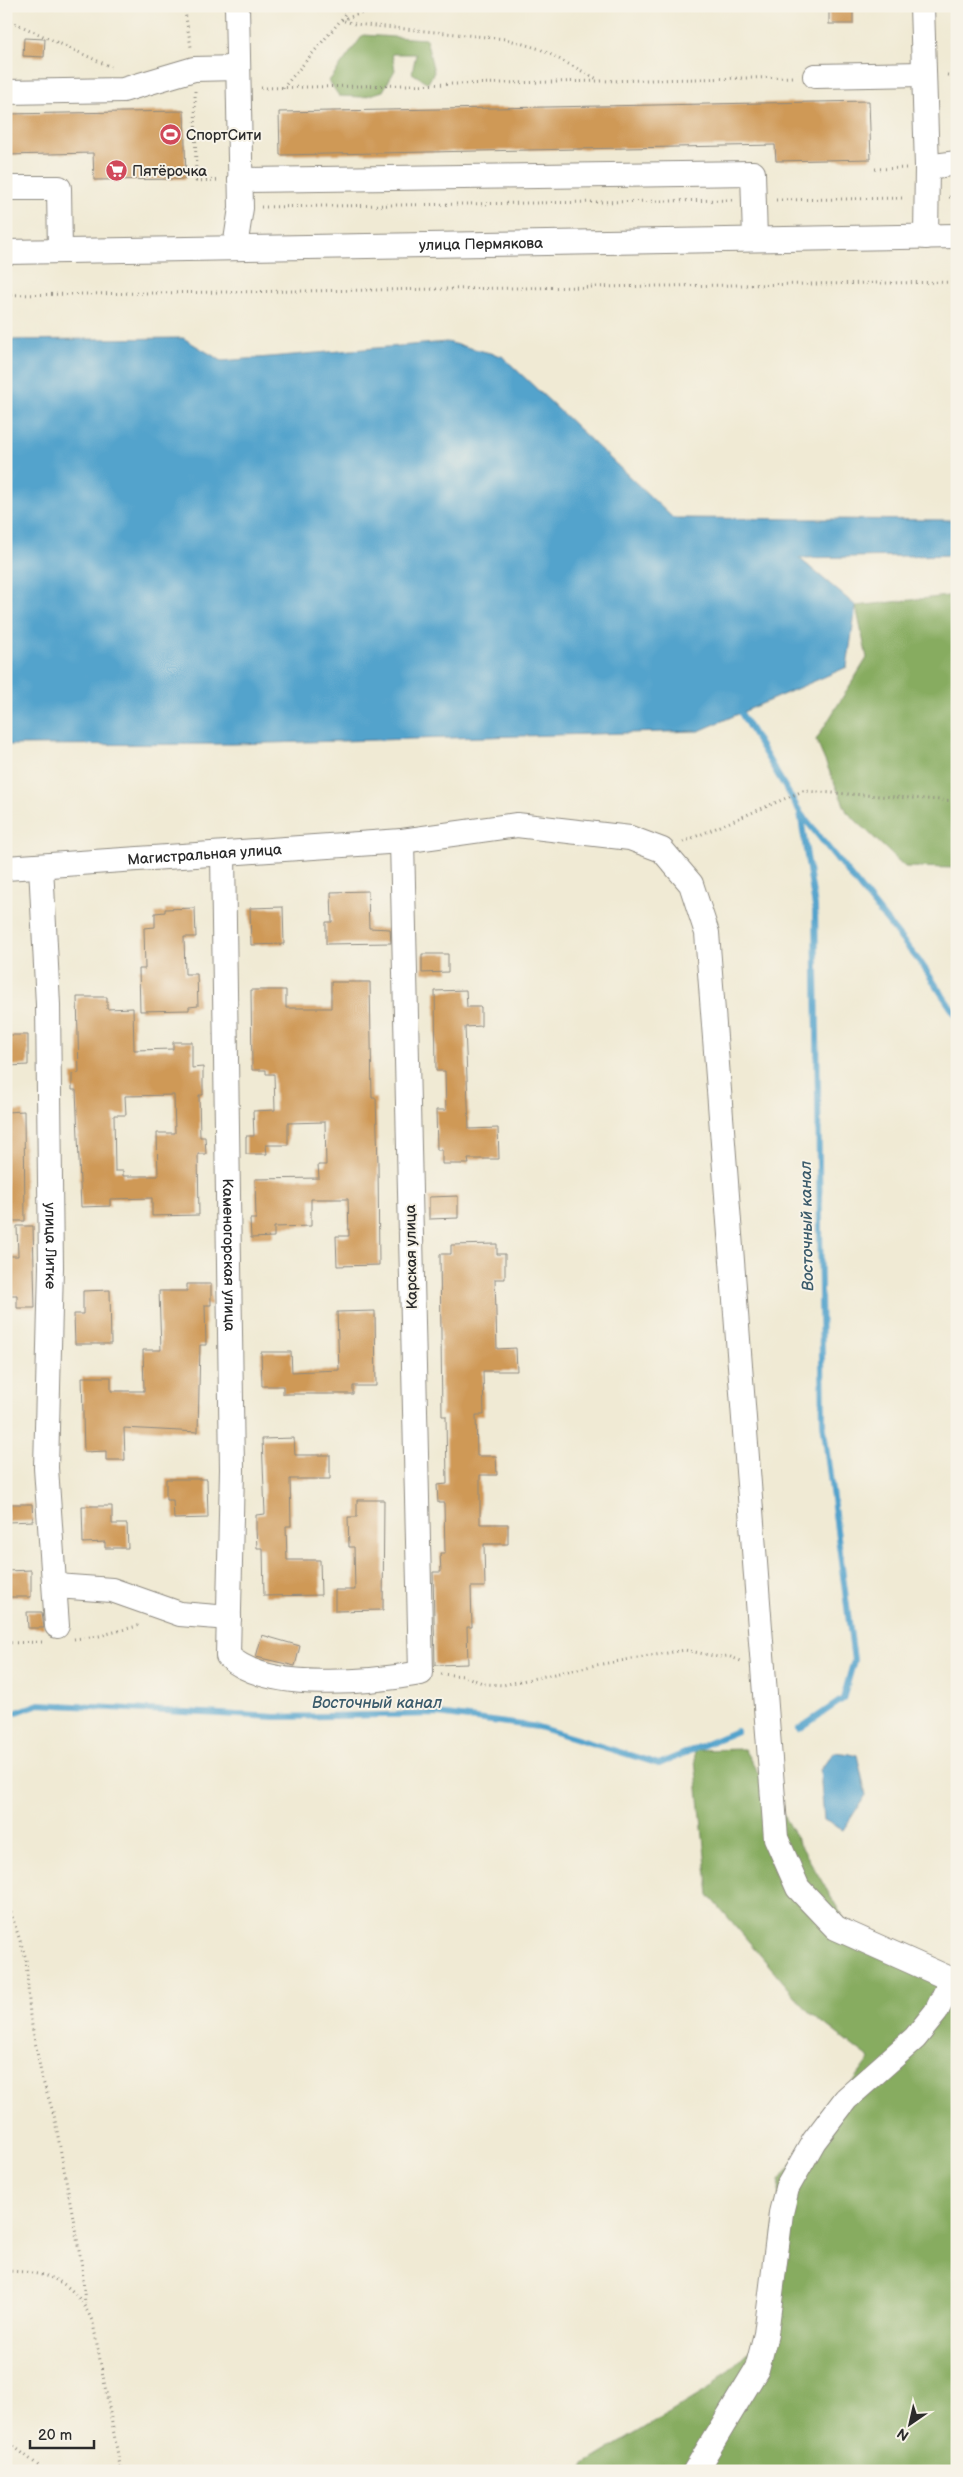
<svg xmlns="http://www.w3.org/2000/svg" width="963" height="2477" font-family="'Balsamiq Sans',sans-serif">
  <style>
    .forest { fill: #87ac61; stroke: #596c46 }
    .water { fill: #52a3cc; stroke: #3e677c }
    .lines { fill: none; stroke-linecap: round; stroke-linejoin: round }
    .stream { stroke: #52a3cc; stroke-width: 6 }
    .building { fill: #cf9956; fill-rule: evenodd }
    .minor-casing { stroke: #8e8a80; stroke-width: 26 }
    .path { stroke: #8e8a80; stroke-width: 3; stroke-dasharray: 1 4; stroke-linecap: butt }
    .minor { stroke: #fff; stroke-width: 24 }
    .labels { text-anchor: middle; stroke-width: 4; stroke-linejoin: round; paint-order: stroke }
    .poi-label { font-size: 15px; fill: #2b2b2b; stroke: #f7f3e8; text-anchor: start }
    .street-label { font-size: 15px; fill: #2b2b2b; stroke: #f7f3e8 }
    .water-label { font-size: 16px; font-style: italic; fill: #3b5b6b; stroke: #f7f3e8 }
  </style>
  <rect width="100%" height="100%" fill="#f7f3e8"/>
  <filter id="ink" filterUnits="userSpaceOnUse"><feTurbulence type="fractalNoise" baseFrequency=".02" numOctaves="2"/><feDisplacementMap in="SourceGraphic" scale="10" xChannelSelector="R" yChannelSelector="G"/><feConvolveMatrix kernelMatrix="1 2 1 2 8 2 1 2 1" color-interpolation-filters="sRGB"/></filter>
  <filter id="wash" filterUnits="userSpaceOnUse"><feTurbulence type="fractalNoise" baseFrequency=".0096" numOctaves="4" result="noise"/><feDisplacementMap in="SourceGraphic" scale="20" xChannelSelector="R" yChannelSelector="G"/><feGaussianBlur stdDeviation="1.12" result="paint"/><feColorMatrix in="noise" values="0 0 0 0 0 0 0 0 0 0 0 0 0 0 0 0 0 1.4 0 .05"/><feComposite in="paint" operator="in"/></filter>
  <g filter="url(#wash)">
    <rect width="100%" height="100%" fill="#f0ead4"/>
    <g class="forest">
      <path d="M363 35 426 39 434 72 428 83 412 73 416 54H392L395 70 383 91 363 97 339 96 329 81Z"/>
      <path d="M957 595V868L905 867 847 812 816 740 867 658 856 606Z"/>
      <path d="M744 1749 844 1919 957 1989V2471H582L585 2464 709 2389 765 2335 780 2181 870 2059 809 2012 709 1895 694 1750Z"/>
    </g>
    <g class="water">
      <path d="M183 338 222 361 447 342 502 356 673 518 957 520V555L799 558 856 606 847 667 699 731 234 744 6 745V340Z"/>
      <path d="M834 1752 857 1755 866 1795 843 1830 824 1820 820 1770Z"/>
    </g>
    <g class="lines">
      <g class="stream">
        <path d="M741 713 800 812 815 907 823 1422 854 1660 843 1699 799 1729"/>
        <path d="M801 814 923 966 957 1017"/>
        <path d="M6 1716 39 1704 275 1717 438 1714 538 1727 659 1764 737 1731"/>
      </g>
    </g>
    <g id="blocks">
      <g class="building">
        <rect x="829" y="6" width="24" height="18"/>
        <path d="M24 38 45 39 44 57 23 56Z"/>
        <path d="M869 101 871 159 776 161 775 145 280 155 279 112Z"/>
        <path d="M184 111 186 179 94 180 93 153 6 155V114Z"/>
        <path d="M368 891 369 928 390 929 391 943 326 944V922H332L331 892Z"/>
        <path d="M283 907 284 944 251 945 250 908Z"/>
        <path d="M195 908 196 937H184L185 974H197L198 1006 189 1007V1010L140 1011 139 969H145L144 928 155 927V913L165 912V909Z"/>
        <path d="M422 954H448V972L422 973Z"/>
        <path d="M331 982H370L372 1098H376L378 1164 379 1265 337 1266 336 1236H349L348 1199H311V1226L274 1227V1237L251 1238 250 1219H256L255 1179 319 1178 318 1165H326L325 1122 288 1123V1145H266L267 1154H246V1136H254L253 1111 275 1110 274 1074H266V1070H252L251 990H286V1008H331Z"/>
        <path d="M466 990 467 1007H481V1026L465 1027 469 1129 498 1128 499 1159H468L469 1164H442V1150H437L436 1110H446L445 1071H436L435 991Z"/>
        <path d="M77 997H107V1009L133 1008 134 1050 173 1049V1042H192V1068L203 1067V1095H199L200 1137H205L206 1154H198L199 1215 152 1216V1198L110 1199V1206L81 1207 76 1090H72V1074L79 1073ZM174 1095 175 1133H157L158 1176H123V1171H115L114 1115H126L125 1096Z"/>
        <path d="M9 1035H28V1065L9 1066Z"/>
        <path d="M24 1111 25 1221H6V1112Z"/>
        <path d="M458 1196V1218L429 1219V1197Z"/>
        <path d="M17 1226H33L35 1308H17V1295H6V1256H18Z"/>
        <path d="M497 1244V1254H505V1279H495L497 1349 516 1348 517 1371H483L484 1415H476L477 1456H496L497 1475H480V1524H508V1544H484L485 1587H471L472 1627H467L468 1664 435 1665 433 1572H441L440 1553H445L444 1503H438L437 1485 447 1484 446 1416H442L440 1254H451V1245Z"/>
        <path d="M187 1284H211V1305H205L206 1345H200L198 1432 124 1428 125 1460H106V1451L84 1452 82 1377H111V1391H144L143 1350H161L159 1291H187Z"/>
        <path d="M110 1290 111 1344H75L74 1314H83V1291Z"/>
        <path d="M375 1311 376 1386H353V1394H283V1386H262L261 1352H291L292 1372 339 1370 337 1312Z"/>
        <path d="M294 1438 295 1455H330V1479H290L291 1526H286L287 1560H320L321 1595 264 1596 263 1548H257L256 1529V1515L265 1514 262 1439Z"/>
        <path d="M166 1479H207L208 1518 174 1519 173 1500H166Z"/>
        <path d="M357 1500H384L383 1610 335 1611V1590H355L354 1547H349L348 1517H357Z"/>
        <path d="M7 1504H32L33 1521 8 1522Z"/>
        <path d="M82 1506H112V1524H127L128 1548H105V1542L83 1543Z"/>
        <path d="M31 1570V1597H6V1571Z"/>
        <path d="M27 1612H42L44 1628H28Z"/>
        <path d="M262 1635 300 1646 295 1666 256 1657Z"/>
      </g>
    </g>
  </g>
  <g filter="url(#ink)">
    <use href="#blocks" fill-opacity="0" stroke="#8e8a80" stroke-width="1"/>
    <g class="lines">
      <defs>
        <g id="minor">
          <path d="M922 6 927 167 926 237"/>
          <path d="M815 76 924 74"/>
          <path d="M6 92 123 90 194 69 238 68"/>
          <path d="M927 167 957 163"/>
          <path d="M240 180 753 173 755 239"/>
          <path d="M6 188H59L60 251"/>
          <path d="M235 247 241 208 237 6"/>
          <path id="s1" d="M6 252 957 236"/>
          <path id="s2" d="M223 854 232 1469 228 1656C267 1693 371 1682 421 1673L402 841"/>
          <path id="s3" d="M41 866 48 1005 51 1267 46 1468 57 1626"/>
          <path id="s4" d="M6 868 402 841 517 825 630 838 662 850 691 884 707 933 776 1838 798 1888 836 1928 957 1982"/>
          <path d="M56 1586 112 1590 180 1614 229 1618"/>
          <path d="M695 2471 757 2369 766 2334 781 2213 787 2188 814 2141 846 2099 915 2038 936 2012 951 1981"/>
        </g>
      </defs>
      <use href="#minor" class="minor-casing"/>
      <g class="path">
        <path d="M184 6 191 47"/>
        <path d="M350 6 341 20 355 24 506 39 540 49 599 80"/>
        <path d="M6 19 111 67"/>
        <path d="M947 75 957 76"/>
        <path d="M261 88 795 77"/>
        <path d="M283 88 341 20 383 6"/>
        <path d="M195 91 196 181 220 180"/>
        <path d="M875 169 907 168"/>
        <path d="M949 197H957"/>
        <path d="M776 200 905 198"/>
        <path d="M261 207 732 200"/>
        <path d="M6 295 957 282"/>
        <path d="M683 842 803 791 957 801"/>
        <path d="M74 1639 99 1636 141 1625"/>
        <path d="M6 1643 43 1642"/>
        <path d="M441 1674 464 1676 485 1684 503 1685 596 1665 685 1650 718 1657 728 1656 741 1661"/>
        <path d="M6 1898 26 1959 30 2015 42 2078 54 2115 82 2266 85 2304"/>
        <path d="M6 2271C50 2272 75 2281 93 2323L121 2471"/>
        <path d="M6 2440 45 2471"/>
      </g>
      <use href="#minor" class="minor"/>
    </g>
  </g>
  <defs>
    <symbol id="stadium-disc" viewBox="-11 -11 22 22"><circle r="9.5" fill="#d1495b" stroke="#f7f3e8"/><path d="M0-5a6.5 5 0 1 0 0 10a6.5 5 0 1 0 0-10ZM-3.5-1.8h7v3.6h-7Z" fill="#fff"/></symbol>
    <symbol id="supermarket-disc" viewBox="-11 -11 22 22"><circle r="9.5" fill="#d1495b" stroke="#f7f3e8"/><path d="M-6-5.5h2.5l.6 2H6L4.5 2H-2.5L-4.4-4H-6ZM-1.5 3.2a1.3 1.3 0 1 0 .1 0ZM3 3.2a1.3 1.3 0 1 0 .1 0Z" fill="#fff"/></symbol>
  </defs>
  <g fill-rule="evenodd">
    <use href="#stadium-disc" x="158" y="122" width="25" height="25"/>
    <use href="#supermarket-disc" x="104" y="158" width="25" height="25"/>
  </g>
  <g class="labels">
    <g class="poi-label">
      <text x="186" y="140">СпортСити</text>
      <text x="132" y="176">Пятёрочка</text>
    </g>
    <g class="street-label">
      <text dy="5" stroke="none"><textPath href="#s1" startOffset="475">улица Пермякова</textPath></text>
      <text dy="5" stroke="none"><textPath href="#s4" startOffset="199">Магистральная улица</textPath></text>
      <text dy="5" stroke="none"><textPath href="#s3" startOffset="380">улица Литке</textPath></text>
      <text dy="5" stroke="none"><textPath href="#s2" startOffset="401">Каменогорская улица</textPath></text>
      <text transform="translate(411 1257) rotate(-91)" y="5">Карская улица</text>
    </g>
    <g class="water-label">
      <text transform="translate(806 1226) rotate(-91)" y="6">Восточный канал</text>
      <text x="377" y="1708">Восточный канал</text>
    </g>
  </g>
  <rect width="963" height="2477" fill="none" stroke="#f7f3e8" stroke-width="25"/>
  <g transform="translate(910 2424) rotate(214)" stroke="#f7f3e8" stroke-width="4" paint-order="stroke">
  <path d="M0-4L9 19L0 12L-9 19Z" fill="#2b2b2b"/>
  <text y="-8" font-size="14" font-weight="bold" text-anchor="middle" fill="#2b2b2b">N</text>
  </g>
  <path d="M30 2440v8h64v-8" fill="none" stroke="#2b2b2b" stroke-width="2.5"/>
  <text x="38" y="2440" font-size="15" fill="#2b2b2b" stroke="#f7f3e8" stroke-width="4" paint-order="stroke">20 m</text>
</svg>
